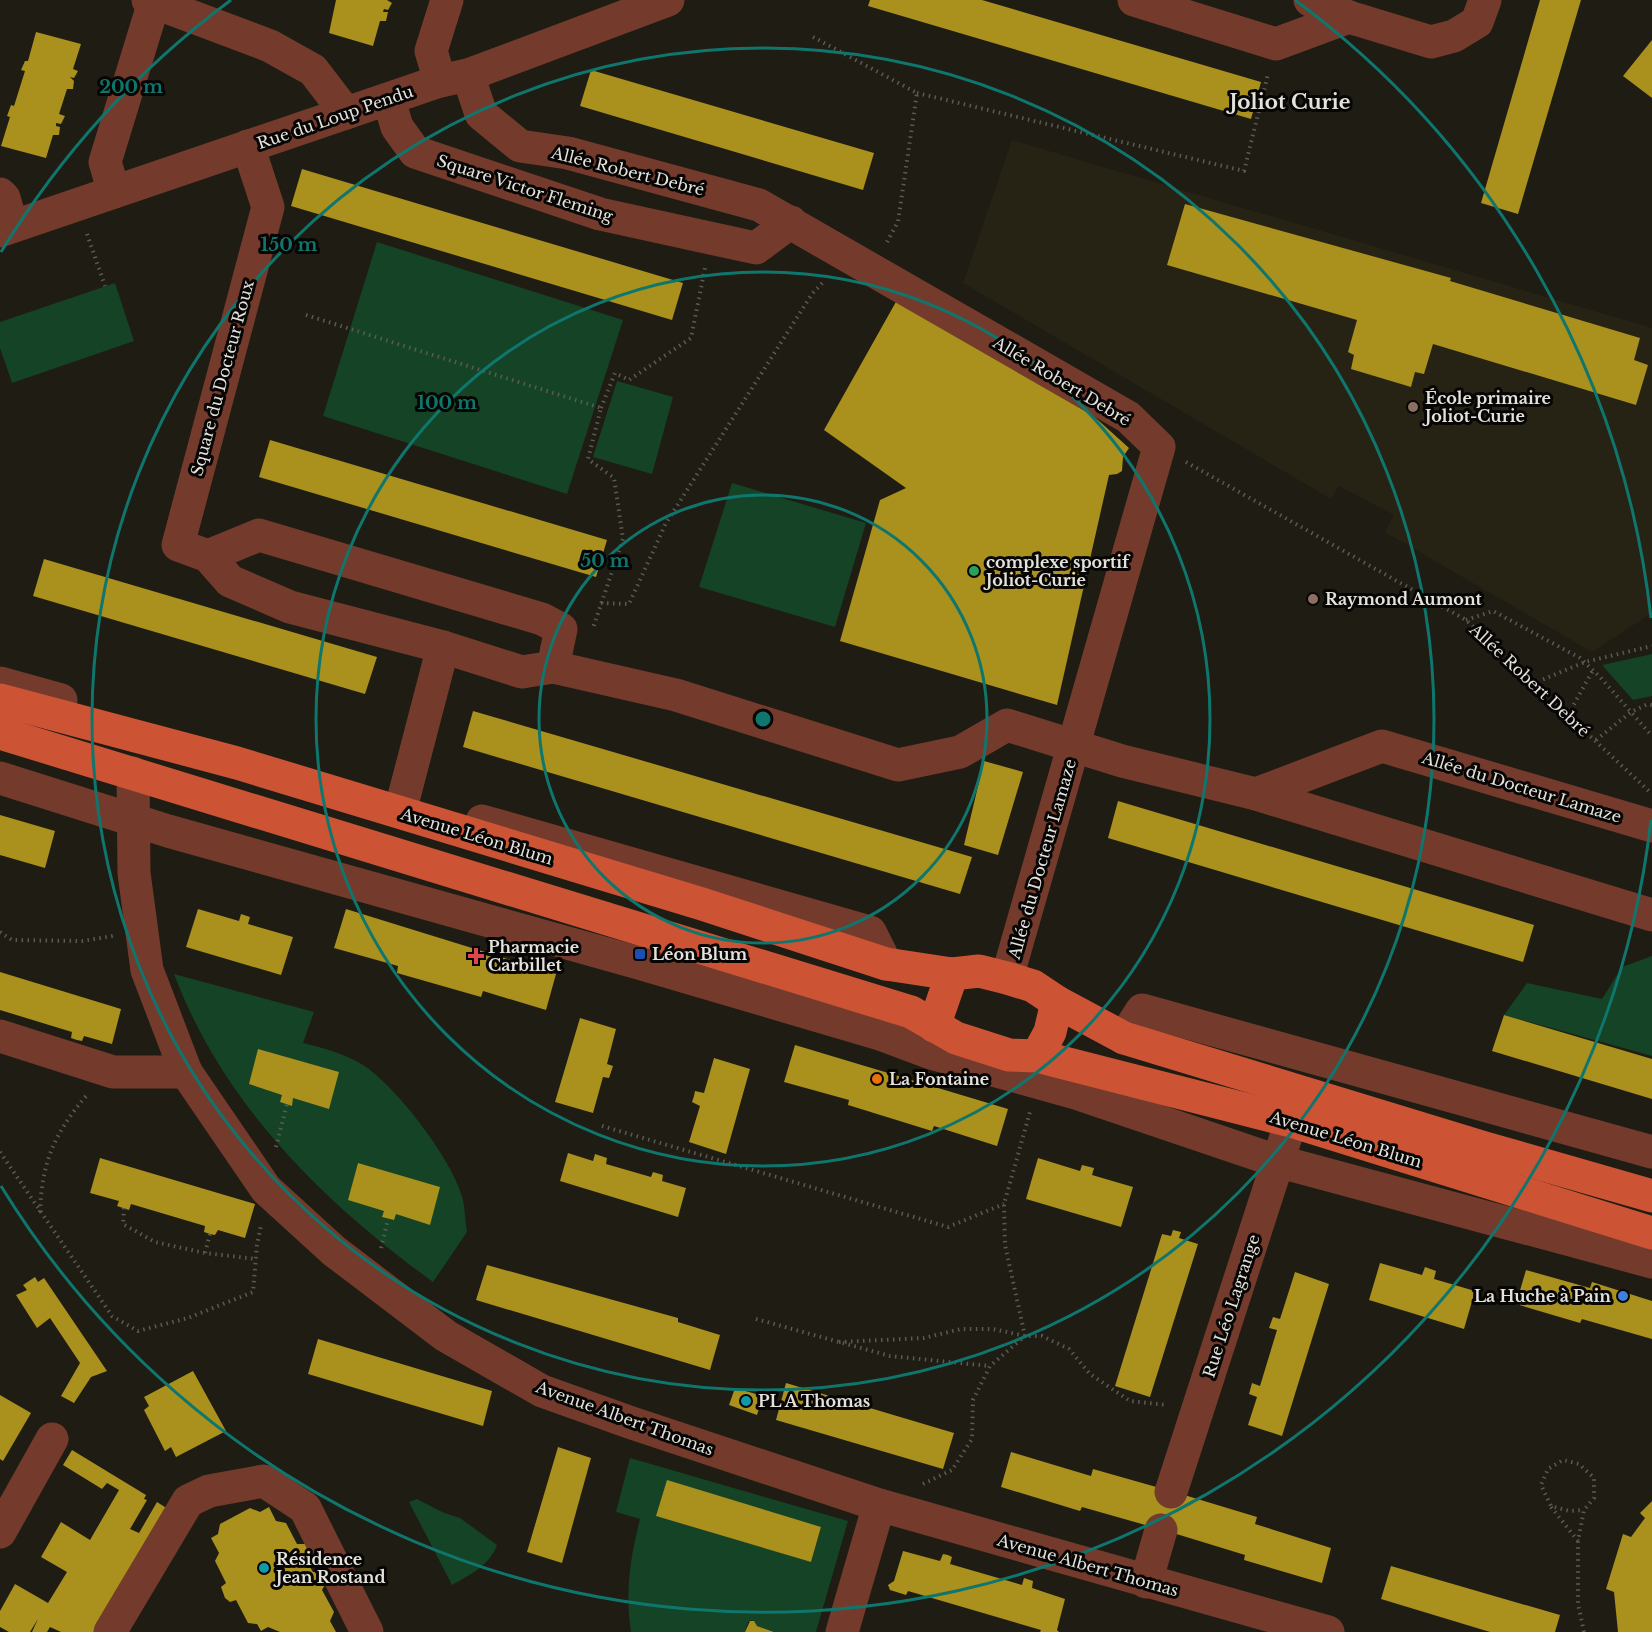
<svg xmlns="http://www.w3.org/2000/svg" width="1652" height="1632" font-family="'Libre Baskerville',serif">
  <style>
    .built { fill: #272314 }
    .green { fill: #144326; fill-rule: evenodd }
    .building { fill: #aa901c }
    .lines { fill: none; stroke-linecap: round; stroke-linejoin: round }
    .path { stroke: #5c5a52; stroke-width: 4; stroke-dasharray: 1.5 4.5; stroke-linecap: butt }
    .minor { stroke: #743b2c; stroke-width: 33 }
    .major { stroke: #cc5435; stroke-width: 33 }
    .ring { fill: none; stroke: #0f766e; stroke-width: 3 }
    .education-dot { fill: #8d6e63; stroke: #070604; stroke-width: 2 }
    .leisure-dot { fill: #2e9e5b; stroke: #070604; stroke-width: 2 }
    .transit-dot { fill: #1a4fb4; stroke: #070604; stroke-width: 2 }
    .health-dot { fill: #e0444e; stroke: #070604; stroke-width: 2 }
    .food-dot { fill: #e8710a; stroke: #070604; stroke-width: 2 }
    .shop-dot { fill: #3f7fe0; stroke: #070604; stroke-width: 2 }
    .culture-dot { fill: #0f9aa8; stroke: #070604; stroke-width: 2 }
    .labels { text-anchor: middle; stroke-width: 6; stroke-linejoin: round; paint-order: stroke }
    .street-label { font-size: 16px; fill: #e3e2dc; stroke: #070604 }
    .poi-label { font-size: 16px; font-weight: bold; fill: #e3e2dc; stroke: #070604; text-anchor: start }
    .quarter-label { font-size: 20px; font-weight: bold; fill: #e3e2dc; stroke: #070604 }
    .centre { fill: #0f766e; stroke: #070604; stroke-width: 3 }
    .ring-label { font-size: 18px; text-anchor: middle; font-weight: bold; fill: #0f766e; stroke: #070604; stroke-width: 6; stroke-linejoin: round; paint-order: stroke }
  </style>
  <rect width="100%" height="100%" fill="#1e1c13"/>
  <path class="built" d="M1012 140 1652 328V613L1592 652 1385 532 1394 515 1339 486 1331 499 963 283Z"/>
  <g class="green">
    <path d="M377 242 623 320 567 494 323 416Z"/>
    <path d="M115 283 134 341 12 383 0 348V322Z"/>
    <path d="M617 381 673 397 652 474 593 457Z"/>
    <path d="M732 483 866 523 835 627 699 587Z"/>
    <path d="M1652 654V696L1633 700 1602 665Z"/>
    <path d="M1652 956V1056L1504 1015 1527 983 1602 999 1622 967Z"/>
    <path d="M174 974 314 1012 303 1043C324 1048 345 1054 363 1065 396 1086 451 1158 462 1196 465 1207 465 1220 467 1232L433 1282C323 1202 223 1104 174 974Z"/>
    <path d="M630 1458 848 1521 816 1632H775L757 1626 752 1620 748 1622 745 1632H631C625 1593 630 1558 640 1519L616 1512ZM657 1516 821 1527V1528L811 1562Z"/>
    <path d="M417 1499 442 1512 460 1518 497 1545C490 1565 470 1575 452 1585L409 1502Z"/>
  </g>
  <g class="building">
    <path d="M336 0H387L392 3 388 10 384 9 383 12H388L386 21H380L373 46 329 33Z"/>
    <path d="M870 0H982L1261 82 1251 119 868 6Z"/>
    <path d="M1540 0H1581L1518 214 1481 203Z"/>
    <path d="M36 32 81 44 73 69 78 71 74 78 70 77 74 81 73 89H67L59 114 65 116 61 124 56 123V126L60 127 59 135H53L46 158 1 146 10 117 7 116 11 105 14 106 25 71 21 70 25 61H28Z"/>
    <path d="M1652 40V98L1623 76Z"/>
    <path d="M591 70 874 153 863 190 580 106Z"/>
    <path d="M302 169 683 283 672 320 291 206Z"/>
    <path d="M1185 204 1451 278 1450 281 1640 338 1634 360 1648 365 1636 405 1433 344 1424 374 1415 372 1411 387 1351 369 1354 355 1348 352 1357 320 1167 265Z"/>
    <path d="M897 300 1088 411 1129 448 1123 457 1122 471 1117 474 1109 475 1057 705 840 641 880 500 906 488 824 430Z"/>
    <path d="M270 440 607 540 596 577 259 477Z"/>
    <path d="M44 559 377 657 365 694 33 596Z"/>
    <path d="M473 711 972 857 960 894 463 747Z"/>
    <path d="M984 761 1023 772 998 855 964 845Z"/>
    <path d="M1118 801 1534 925 1523 962 1108 838Z"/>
    <path d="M0 815 55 831 45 868 0 855Z"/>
    <path d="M198 909 239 921 241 914 250 917 248 924 293 937 281 975 186 947Z"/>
    <path d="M346 909 556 974 546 1010 483 991 481 997 397 973 398 966 334 948Z"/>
    <path d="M0 972 121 1009 112 1044 84 1036 82 1041 77 1040 71 1038 72 1032 0 1010Z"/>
    <path d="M1504 1015 1652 1059V1099L1492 1051Z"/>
    <path d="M580 1018 616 1029 607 1064 613 1066 609 1078 603 1077 593 1113 555 1102Z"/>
    <path d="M795 1045 1008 1109 997 1146 934 1126 932 1131 848 1105 849 1100 784 1082Z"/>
    <path d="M258 1049 339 1072 329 1109 293 1098 292 1106 280 1102 282 1095 249 1084Z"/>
    <path d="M714 1058 750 1069 726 1154 689 1142 700 1106 692 1102 694 1096 695 1091 704 1093Z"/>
    <path d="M568 1153 593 1161 595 1154 607 1158 606 1164 651 1177 653 1172 663 1175 662 1181 686 1188 678 1217 560 1181Z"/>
    <path d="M100 1158 255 1204 245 1238 218 1230 215 1235 210 1234 204 1232 205 1226 131 1204 129 1210 117 1206 119 1201 90 1193Z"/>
    <path d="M1038 1158 1080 1171 1082 1165 1094 1168 1092 1175 1133 1187 1121 1227 1026 1199Z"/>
    <path d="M358 1163 440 1187 430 1225 396 1214 394 1220 382 1217 384 1211 348 1200Z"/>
    <path d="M1173 1230 1181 1232 1179 1238 1198 1244 1150 1397 1115 1386 1162 1234 1171 1236Z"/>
    <path d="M1380 1263 1422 1275 1425 1267 1436 1271 1434 1279 1475 1291 1464 1329 1369 1300Z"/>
    <path d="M487 1265 678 1318V1322L720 1335 710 1370 476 1300Z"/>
    <path d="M1526 1270 1590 1288 1592 1282 1652 1301V1339L1582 1319 1580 1323 1516 1304Z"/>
    <path d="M1295 1272 1329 1284 1282 1436 1248 1425 1257 1397 1249 1394 1252 1383 1260 1386 1277 1330 1269 1328 1273 1317 1280 1319Z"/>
    <path d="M35 1277 38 1282 44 1278 107 1371 91 1377 74 1403 61 1396 80 1363 50 1318 37 1328 16 1295 27 1290 23 1285Z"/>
    <path d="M318 1339 492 1391 483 1426 308 1374Z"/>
    <path d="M193 1371 226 1431 176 1457 171 1447 165 1451 144 1410 149 1406 144 1397Z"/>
    <path d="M786 1383 954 1433 943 1469 776 1420Z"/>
    <path d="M735 1388 763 1396 757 1415 729 1405Z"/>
    <path d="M0 1395 31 1413 3 1461 0 1459Z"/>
    <path d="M558 1447 591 1458 562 1563 527 1552Z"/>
    <path d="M72 1450 146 1495 144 1499 147 1500 130 1529 139 1533 157 1502 168 1509 96 1632H61L50 1627 47 1632H32L38 1619 30 1632H9L0 1627V1611L15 1584 48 1603 67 1572 41 1557 61 1522 90 1540 119 1490 107 1483 102 1489 63 1465Z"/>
    <path d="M1011 1452 1091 1476 1093 1469 1181 1494 1257 1517 1255 1524 1331 1548 1322 1583 1244 1560 1245 1555 1170 1532 1082 1507 1080 1511 1001 1487Z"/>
    <path d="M667 1480 821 1527 811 1562 656 1516Z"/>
    <path d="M1652 1501V1632H1618L1614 1592 1606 1589 1623 1534 1631 1537 1645 1518 1640 1513Z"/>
    <path d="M269 1507 276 1521 286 1523 297 1544H305L311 1553 307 1562 313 1572H320L326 1583 322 1590 334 1612 330 1621 336 1632H280L268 1627 261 1631 257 1624 248 1623 236 1600 230 1602 225 1598 221 1587 226 1583 215 1561 219 1553 211 1538 218 1534 220 1524 250 1508 260 1512Z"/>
    <path d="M903 1551 940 1561 943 1554 948 1555 952 1557 950 1564 1022 1585 1024 1578 1033 1581 1032 1588 1065 1599 1057 1630 1059 1632H1040L1041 1630 908 1591 906 1595 890 1590 888 1585 894 1581Z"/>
    <path d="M1391 1566 1560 1615 1555 1632H1490L1381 1599Z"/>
    <path d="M750 1621H754L757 1626 774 1632H745Z"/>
  </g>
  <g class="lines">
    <g class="path">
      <path d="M813 37 917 93 898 222 887 242"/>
      <path d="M917 93 1244 171 1268 74"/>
      <path d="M87 234 105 286"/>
      <path d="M306 315 601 408 588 459 614 478 623 539 593 628"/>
      <path d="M601 408 615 373 629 380 691 338 705 268"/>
      <path d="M1186 462 1466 620 1651 793"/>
      <path d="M601 603 629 604 666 523 812 294 825 280"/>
      <path d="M1466 620 1493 611 1580 658 1600 677 1652 736"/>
      <path d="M1532 684 1585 662 1652 646"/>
      <path d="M1568 715 1593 670"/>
      <path d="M1596 740 1631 712 1648 704 1652 705"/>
      <path d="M0 932 12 940 82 941 113 936"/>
      <path d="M602 1126 948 1227 1004 1204"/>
      <path d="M276 1147 287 1104"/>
      <path d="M0 1152 112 1316 138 1331 188 1318 253 1292 257 1245 261 1225"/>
      <path d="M124 1208 123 1224 155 1242 205 1253"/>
      <path d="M40 1212C42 1162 54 1134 86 1096"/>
      <path d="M210 1234 205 1253 256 1259"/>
      <path d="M381 1248 388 1219"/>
      <path d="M756 1319 890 1356 990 1366"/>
      <path d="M839 1342 924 1338 961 1329H993L1025 1336H1042L1069 1349 1090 1374 1130 1401 1167 1405"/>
      <path d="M923 1484 952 1470 972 1439 973 1400 990 1366 1025 1336 1005 1245 1004 1204 1030 1112"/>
      <path d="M1551 1507 1578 1541"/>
      <path d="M1584 1632 1578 1604V1541L1584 1510 1594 1498V1478L1579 1464 1563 1460 1548 1469 1541 1485 1551 1506 1569 1511 1584 1510"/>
    </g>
    <g class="minor">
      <path d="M148 0 270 46 313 70 346 113"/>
      <path d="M1134 0 1276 44 1349 17 1310 0"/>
      <path d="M1349 17 1431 42 1454 36 1477 22 1485 0"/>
      <path d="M468 75 481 114 520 146 568 153 759 205 1128 417 1159 447 1007 978"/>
      <path d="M440 81 431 51 447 0"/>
      <path d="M389 100 397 127 415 152 600 214 756 248 791 222"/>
      <path d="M114 192 105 162 154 2"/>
      <path d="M0 194 4 198 12 226"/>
      <path d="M0 231 440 81 468 75 668 0"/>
      <path d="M208 556 259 535 542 619 561 629 553 667 522 672 443 647 290 607 230 581 208 556 178 545 268 207 248 146"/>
      <path d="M553 667 676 695 898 765 960 752 1007 725 1122 761 1256 794"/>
      <path d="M0 683 61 700"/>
      <path d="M133 773 134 873 147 970 186 1072 266 1189 334 1251 446 1336 542 1391 629 1422 879 1505 1328 1632"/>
      <path d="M0 778 168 831 639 963 883 1035 911 1012"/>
      <path d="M400 812 443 647"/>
      <path d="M482 821 870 932 886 964"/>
      <path d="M1652 826 1382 746 1256 794 1652 915"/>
      <path d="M883 1035 931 1053 1076 1093 1277 1161 1652 1262"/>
      <path d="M0 1036 113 1072H186"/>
      <path d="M1124 1038 1142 1010 1652 1152"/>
      <path d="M1171 1492 1291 1121"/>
      <path d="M0 1532 52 1439"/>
      <path d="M1146 1582 1161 1530"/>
      <path d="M110 1632 188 1501 209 1491 264 1481 305 1508 367 1632"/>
      <path d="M842 1632 879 1505"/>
    </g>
    <g class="major">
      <path d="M0 700 237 763 702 904 886 964 952 974 979 971 1007 978 1033 986 1057 1002 1124 1038 1485 1148 1652 1196"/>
      <path d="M0 733 911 1012 956 1038 1009 1055 1037 1056 1291 1121 1652 1233"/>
      <path d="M934 1026 952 974"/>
      <path d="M1037 1056 1050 1032 1057 1002"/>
    </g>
  </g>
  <g class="ring">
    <circle cx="763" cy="719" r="224"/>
    <circle cx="763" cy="719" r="447"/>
    <circle cx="763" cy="719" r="671"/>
    <path d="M1651 820A894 894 0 0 1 1 1186M1 252A894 894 0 0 1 231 0M1295 0A894 894 0 0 1 1651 618"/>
  </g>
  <g class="education-dot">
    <circle cx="1413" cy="407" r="6"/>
    <circle cx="1313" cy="599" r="6"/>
  </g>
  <circle class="leisure-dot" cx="974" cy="571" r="6"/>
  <rect class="transit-dot" x="634" y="948" width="12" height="12" rx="3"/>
  <path class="health-dot" d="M473 947h6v6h6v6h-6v6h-6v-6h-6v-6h6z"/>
  <circle class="food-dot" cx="877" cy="1079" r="6"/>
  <circle class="shop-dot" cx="1623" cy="1296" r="6"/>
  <g class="culture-dot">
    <circle cx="746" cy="1401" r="6"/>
    <circle cx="264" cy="1568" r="6"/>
  </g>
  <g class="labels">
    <g class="street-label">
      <text transform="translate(335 117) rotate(-19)" y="6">Rue du Loup Pendu</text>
      <text transform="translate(628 171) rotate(14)" y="6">Allée Robert Debré</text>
      <text transform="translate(525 188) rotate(18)" y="6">Square Victor Fleming</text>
      <text transform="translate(222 378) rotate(-75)" y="6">Square du Docteur Roux</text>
      <text transform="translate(1062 381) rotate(31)" y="6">Allée Robert Debré</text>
      <text transform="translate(1530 680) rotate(43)" y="6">Allée Robert Debré</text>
      <text transform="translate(1522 787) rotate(17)" y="6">Allée du Docteur Lamaze</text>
      <text transform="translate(477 836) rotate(17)" y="6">Avenue Léon Blum</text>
      <text transform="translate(1042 859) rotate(-74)" y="6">Allée du Docteur Lamaze</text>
      <text transform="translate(1346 1139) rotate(17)" y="6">Avenue Léon Blum</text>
      <text transform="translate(1231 1306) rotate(-72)" y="6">Rue Léo Lagrange</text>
      <text transform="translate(625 1418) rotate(20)" y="6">Avenue Albert Thomas</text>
      <text transform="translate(1088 1565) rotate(16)" y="6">Avenue Albert Thomas</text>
    </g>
    <g class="poi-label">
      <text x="1425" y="404">École primaire<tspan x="1425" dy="18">Joliot-Curie</tspan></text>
      <text x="986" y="568">complexe sportif<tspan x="986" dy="18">Joliot-Curie</tspan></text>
      <text x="1325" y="605">Raymond Aumont</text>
      <text x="488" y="953">Pharmacie<tspan x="488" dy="18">Carbillet</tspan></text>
      <text x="652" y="960">Léon Blum</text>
      <text x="889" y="1085">La Fontaine</text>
      <text x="1611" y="1302" text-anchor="end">La Huche à Pain</text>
      <text x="758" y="1407">PL A Thomas</text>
      <text x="276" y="1565">Résidence<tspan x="276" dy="18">Jean Rostand</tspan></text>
    </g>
    <g class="quarter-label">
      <text x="1290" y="109">Joliot Curie</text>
    </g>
  </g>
  <circle cx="763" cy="719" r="9" class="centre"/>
  <g class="ring-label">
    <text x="131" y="93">200 m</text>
    <text x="289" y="251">150 m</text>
    <text x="447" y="409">100 m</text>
    <text x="605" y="567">50 m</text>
  </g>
</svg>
